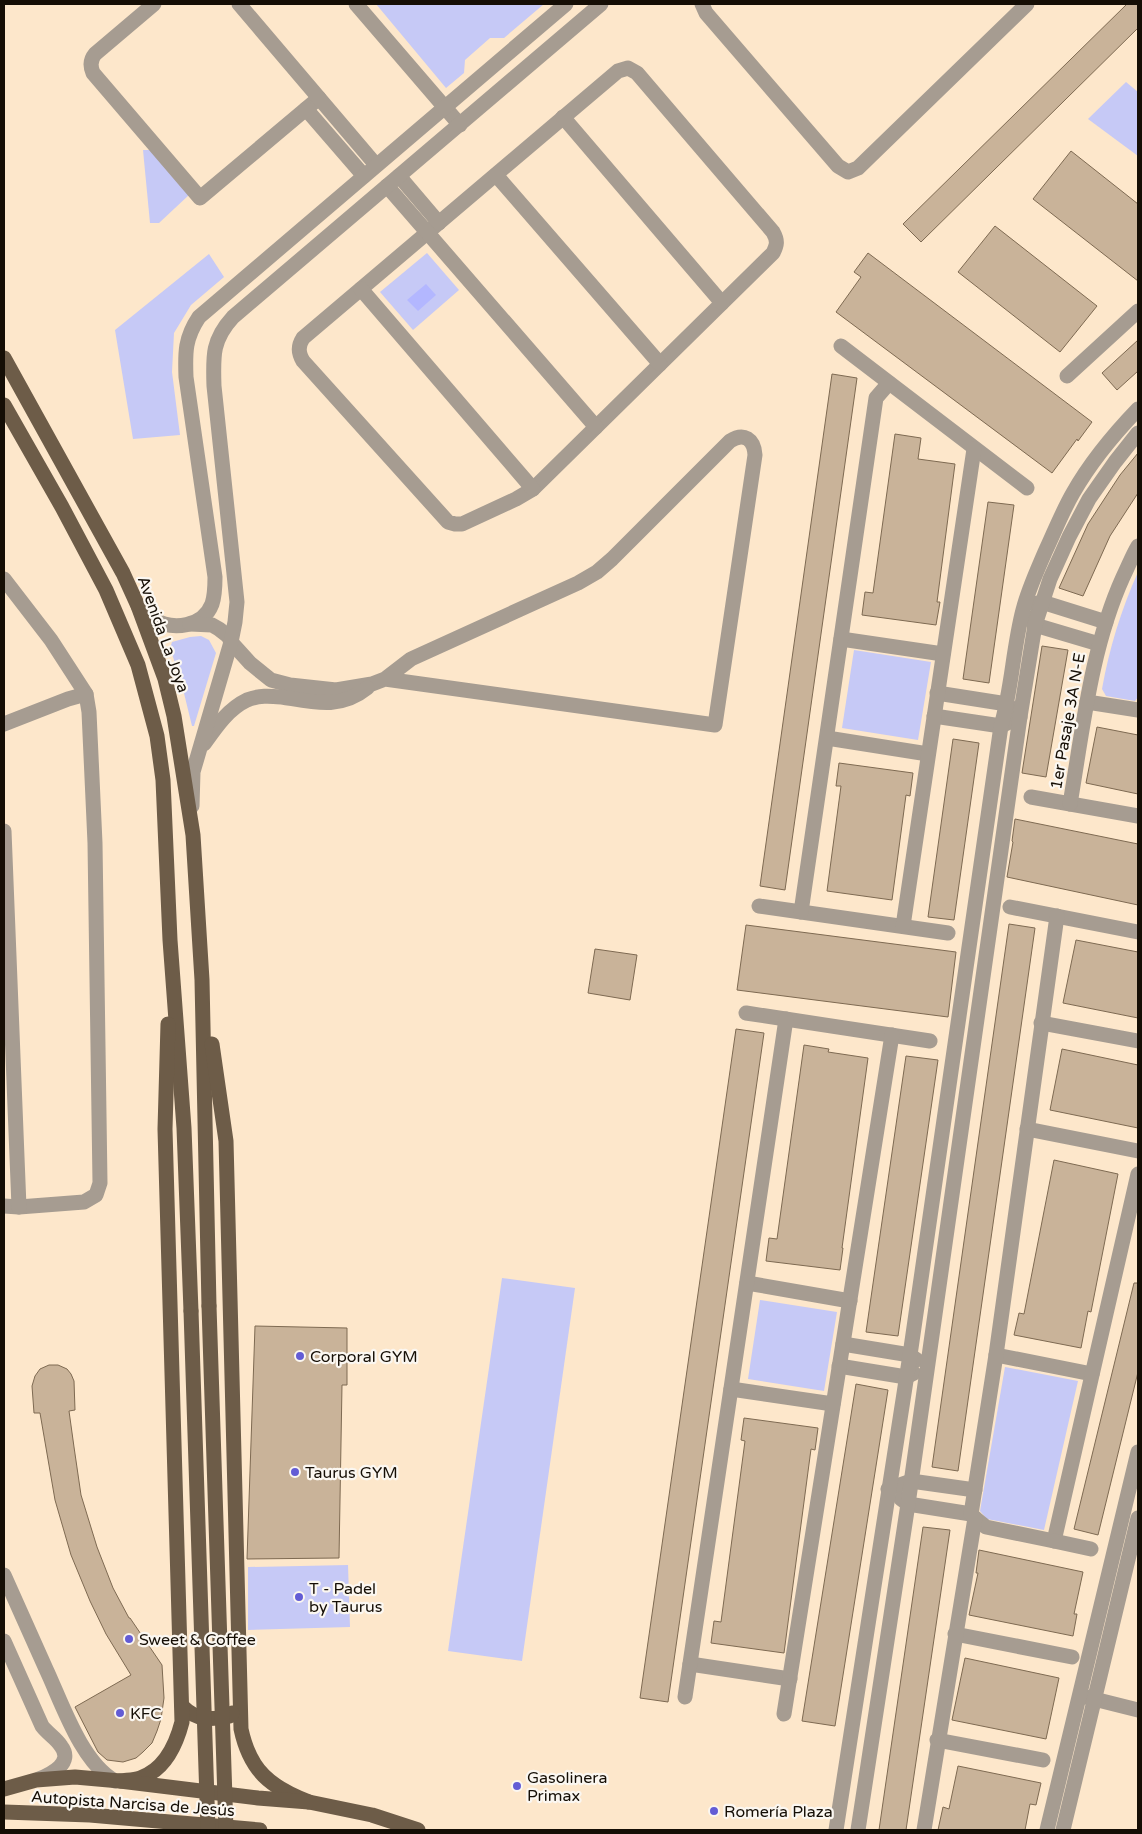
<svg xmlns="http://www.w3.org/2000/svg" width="1142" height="1834" font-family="'Varela Round',sans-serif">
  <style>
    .green { fill: #c6c9f6 }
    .water { fill: #b3b7ff }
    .building { fill: #c9b399; stroke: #7e6a52 }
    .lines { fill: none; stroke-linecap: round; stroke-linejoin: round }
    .minor { stroke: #a69c91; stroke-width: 15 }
    .major { stroke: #6d5c48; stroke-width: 15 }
    .major-bridge { stroke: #6d5c48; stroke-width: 15 }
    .poi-dot { fill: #635cd5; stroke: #fbf7f1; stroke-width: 2 }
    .labels { text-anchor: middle; stroke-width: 4.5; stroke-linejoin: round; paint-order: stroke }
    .street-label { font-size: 16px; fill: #150e05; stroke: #fbf7f1 }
    .poi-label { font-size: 16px; fill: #150e05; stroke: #fbf7f1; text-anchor: start }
  </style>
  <rect width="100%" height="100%" fill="#fde7cb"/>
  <g class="green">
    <path d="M376 4H544L504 38H490L465 60 464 73 446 88Z"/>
    <path d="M1126 82 1138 92V156L1088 119Z"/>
    <path d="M143 150H151L190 194 159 223H150Z"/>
    <path d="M427 253 459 290 413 330 380 292Z"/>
    <path d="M209 254 224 277 191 305 174 333 172 372 180 435 133 439 115 330Z"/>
    <path d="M1138 572V697L1135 701 1106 696 1102 689C1109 649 1121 610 1138 572Z"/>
    <path d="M201 636 209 640 216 653 194 726H192L181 681 170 648 172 642 190 637Z"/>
    <path d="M854 650 931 662 918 740 842 728Z"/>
    <path d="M502 1278 575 1288 522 1661 448 1651Z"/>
    <path d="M760 1300 837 1312 824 1391 748 1379Z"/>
    <path d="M1005 1367 1078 1381 1044 1530 987 1519 980 1511Z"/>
    <path d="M348 1565 350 1627 248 1630V1567Z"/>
  </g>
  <path class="water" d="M426 284 436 295 418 311 407 300Z"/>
  <g class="building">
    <path d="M1127 4H1138V28L921 242 903 224Z"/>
    <path d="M1071 151 1138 204V281L1033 199Z"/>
    <path d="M995 226 1097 306 1060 352 958 272Z"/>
    <path d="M868 253 1092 422 1078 441 1077 439 1052 473 836 312 861 277 854 272Z"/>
    <path d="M1138 340V371L1117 390 1102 373Z"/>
    <path d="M832 374 857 378 785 890 760 886Z"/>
    <path d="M895 434 921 438 918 459 955 464 937 602H940L936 625 862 615 865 592 873 593Z"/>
    <path d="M1138 453V493L1110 536 1083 596 1059 588 1088 524 1120 475Z"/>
    <path d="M988 502 1014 505 989 683 963 679Z"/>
    <path d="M1042 646 1068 650 1046 777 1022 773Z"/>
    <path d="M1097 727 1138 735V794L1086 783Z"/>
    <path d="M953 739 979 743 954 920 928 917Z"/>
    <path d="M839 763 913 773 910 796 906 795 892 900 827 891 841 786H836Z"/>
    <path d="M1015 819 1138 844V905L1007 877 1013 842 1012 841Z"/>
    <path d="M1009 924 1035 928 958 1471 932 1467Z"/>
    <path d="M746 925 956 952 948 1017 737 990Z"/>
    <path d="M1076 940 1138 952V1018L1063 1003Z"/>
    <path d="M595 949 637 955 630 1000 588 993Z"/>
    <path d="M736 1029 764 1033 668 1702 640 1698Z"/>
    <path d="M804 1045 829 1049 828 1052 868 1058 842 1248H843L840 1270 766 1261 769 1238 777 1239Z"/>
    <path d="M1062 1049 1138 1065V1128L1050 1110Z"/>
    <path d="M906 1056 938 1060 898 1336 866 1332Z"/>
    <path d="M1054 1160 1118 1174 1091 1312 1088 1311 1081 1348 1014 1335 1019 1313 1024 1314Z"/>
    <path d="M1134 1283H1138V1372L1098 1535 1074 1529Z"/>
    <path d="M255 1326 347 1328V1385H342L339 1558 247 1559Z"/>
    <path d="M49 1365H58L67 1369 71 1374 74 1381 75 1410 69 1411 74 1447 81 1495 97 1547 113 1588 129 1618H130L162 1665 164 1698 161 1719 157 1731 152 1743 143 1752 136 1758 123 1762 107 1760 98 1752 75 1707 131 1675 106 1634 90 1601 71 1555 55 1500 40 1413H34L32 1386 35 1376 40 1369Z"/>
    <path d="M856 1384 888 1390 835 1726 802 1721Z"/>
    <path d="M744 1418 818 1428 815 1450 811 1449 784 1653 711 1643 714 1621 721 1622 745 1441 741 1440Z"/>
    <path d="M923 1527 950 1530 906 1830H879Z"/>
    <path d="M979 1550 1083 1572 1074 1614H1077L1073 1636 969 1615 978 1573H976Z"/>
    <path d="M965 1658 1059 1678 1046 1739 952 1720Z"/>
    <path d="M958 1766 1041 1783 1036 1805 1030 1804 1025 1830H938L943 1807 949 1809Z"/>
  </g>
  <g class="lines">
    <g class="minor">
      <path d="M154 4 95 54C90 60 90 66 93 73L200 198 319 98"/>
      <path d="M239 4 376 165"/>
      <path d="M356 4 460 125"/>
      <path d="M702 4 706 13 838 166 848 172 858 168 1027 4"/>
      <path d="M628 68 637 73 773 232C778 241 777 245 773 253L533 489 516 499 462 524H455L448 522 303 361C298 352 298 346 303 338L618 71Z"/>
      <path d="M306 109 364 176"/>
      <path d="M563 117 722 303"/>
      <path d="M496 175 660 364"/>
      <path d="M399 176 439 223"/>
      <path d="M387 186 596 427"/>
      <path d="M361 289 533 489"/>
      <path d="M841 346 1027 488"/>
      <path d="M1067 376 1138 311"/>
      <path d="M4 579 51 640 86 694"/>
      <path d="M1034 604 1042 602 1106 622"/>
      <path d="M138 606C143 610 147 616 153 619 173 631 203 627 212 604 215 595 215 586 215 577L186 377C185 352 185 338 199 317L566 4"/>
      <path d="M1030 618 1035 625 1099 644"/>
      <path d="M190 624 212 625 219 629 228 636 231 642 250 663 271 680 290 685 336 690 372 684 385 679 411 659 578 583 597 572 612 559 730 441C744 432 754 439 755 455L715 725 385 679"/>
      <path d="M841 639 943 654"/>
      <path d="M1087 702 1138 710"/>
      <path d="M934 716 1001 726 1020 717 1007 704 937 693"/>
      <path d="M4 724 68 699 86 694 89 712 95 843 100 1183 96 1195 84 1202 19 1207 4 1206"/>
      <path d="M827 738 928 754"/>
      <path d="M204 744C216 727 228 709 247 700 259 695 270 696 282 697 313 702 340 710 367 688"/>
      <path d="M1031 797 1138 816"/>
      <path d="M1070 804C1083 728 1091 648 1123 577 1128 567 1132 556 1138 546"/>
      <path d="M192 806 193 772 231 642 235 622 237 602 214 386C213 356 212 340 233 317L601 4"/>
      <path d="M4 831 19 1207"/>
      <path d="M759 906 948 933"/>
      <path d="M1010 907 1138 932"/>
      <path d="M801 912 876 398 889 383"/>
      <path d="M903 926 974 449"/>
      <path d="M746 1013 930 1041"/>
      <path d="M1041 1023 1138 1041"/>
      <path d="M1027 1129 1138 1151"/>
      <path d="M747 1283 850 1301"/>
      <path d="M843 1344 910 1355 917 1360"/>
      <path d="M996 1355 1092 1374"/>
      <path d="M839 1366 906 1377 914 1373"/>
      <path d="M731 1389 833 1404"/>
      <path d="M888 1489 911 1481 975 1490"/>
      <path d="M901 1499 908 1504 971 1514"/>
      <path d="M975 1518 986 1527 1054 1541 1138 1174"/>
      <path d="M1054 1541 1091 1549"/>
      <path d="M4 1575C18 1606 32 1637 46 1669 62 1703 81 1762 115 1781"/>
      <path d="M955 1634 1072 1657"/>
      <path d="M4 1641 42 1726C48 1734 56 1738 61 1746 74 1763 51 1774 39 1779"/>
      <path d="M690 1664 790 1679"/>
      <path d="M685 1697 786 1019"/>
      <path d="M1086 1697 1138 1710"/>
      <path d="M784 1714 892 1035"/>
      <path d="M937 1740 1043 1760"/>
      <path d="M836 1830 910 1355 1001 726C1012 688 1013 648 1023 610 1028 590 1037 571 1045 552 1054 533 1062 512 1073 493 1090 463 1114 434 1138 409"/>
      <path d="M858 1830 908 1504 1020 717 1035 625 1050 579 1069 537 1089 499 1115 462 1138 433"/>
      <path d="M924 1830 975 1518 971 1514 996 1355 1057 916"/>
      <path d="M1047 1830 1138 1452"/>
      <path d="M1063 1830 1138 1518"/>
    </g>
    <g class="major">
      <path d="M4 358 123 573 138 606 165 679 174 716 193 835 202 980 209 1306"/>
      <path d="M4 405 62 507 106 590 138 665 157 736 163 780 170 940 184 1128 191 1311"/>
      <path d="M212 1044 226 1141 241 1729C250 1771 270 1787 309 1802"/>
      <path d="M182 1706C197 1721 211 1720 230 1716L232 1713"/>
      <path d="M120 1781C126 1780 134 1780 140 1778 165 1770 176 1745 182 1722L165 1129 168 1024"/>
      <path d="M4 1789 36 1780 75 1777 120 1781 258 1798 309 1802 372 1815 418 1830"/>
      <path d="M4 1812 90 1815 260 1830"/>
    </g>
    <g class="major-bridge">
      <path d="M209 1306 226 1830"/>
      <path d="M191 1311 208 1830"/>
    </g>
  </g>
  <g class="poi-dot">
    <circle cx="300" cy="1356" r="5"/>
    <circle cx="295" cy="1472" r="5"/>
    <circle cx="299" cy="1597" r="5"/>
    <circle cx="129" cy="1639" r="5"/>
    <circle cx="120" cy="1713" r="5"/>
    <circle cx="517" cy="1786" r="5"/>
    <circle cx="714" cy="1811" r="5"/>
  </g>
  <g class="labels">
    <g class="street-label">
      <text transform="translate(164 634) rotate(70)" y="6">Avenida La Joya</text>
      <text transform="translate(1067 721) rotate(-80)" y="6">1er Pasaje 3A N-E</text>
      <text transform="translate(133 1803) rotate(4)" y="6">Autopista Narcisa de Jesús</text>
    </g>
    <g class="poi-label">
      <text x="310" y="1362">Corporal GYM</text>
      <text x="305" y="1478">Taurus GYM</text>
      <text x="309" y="1594">T - Padel<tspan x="309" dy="18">by Taurus</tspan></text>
      <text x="139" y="1645">Sweet &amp; Coffee</text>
      <text x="130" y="1719">KFC</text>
      <text x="527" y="1783">Gasolinera<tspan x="527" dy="18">Primax</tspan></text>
      <text x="724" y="1817">Romería Plaza</text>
    </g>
  </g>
  <rect width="1142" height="1834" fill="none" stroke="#150e05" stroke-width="10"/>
</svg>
